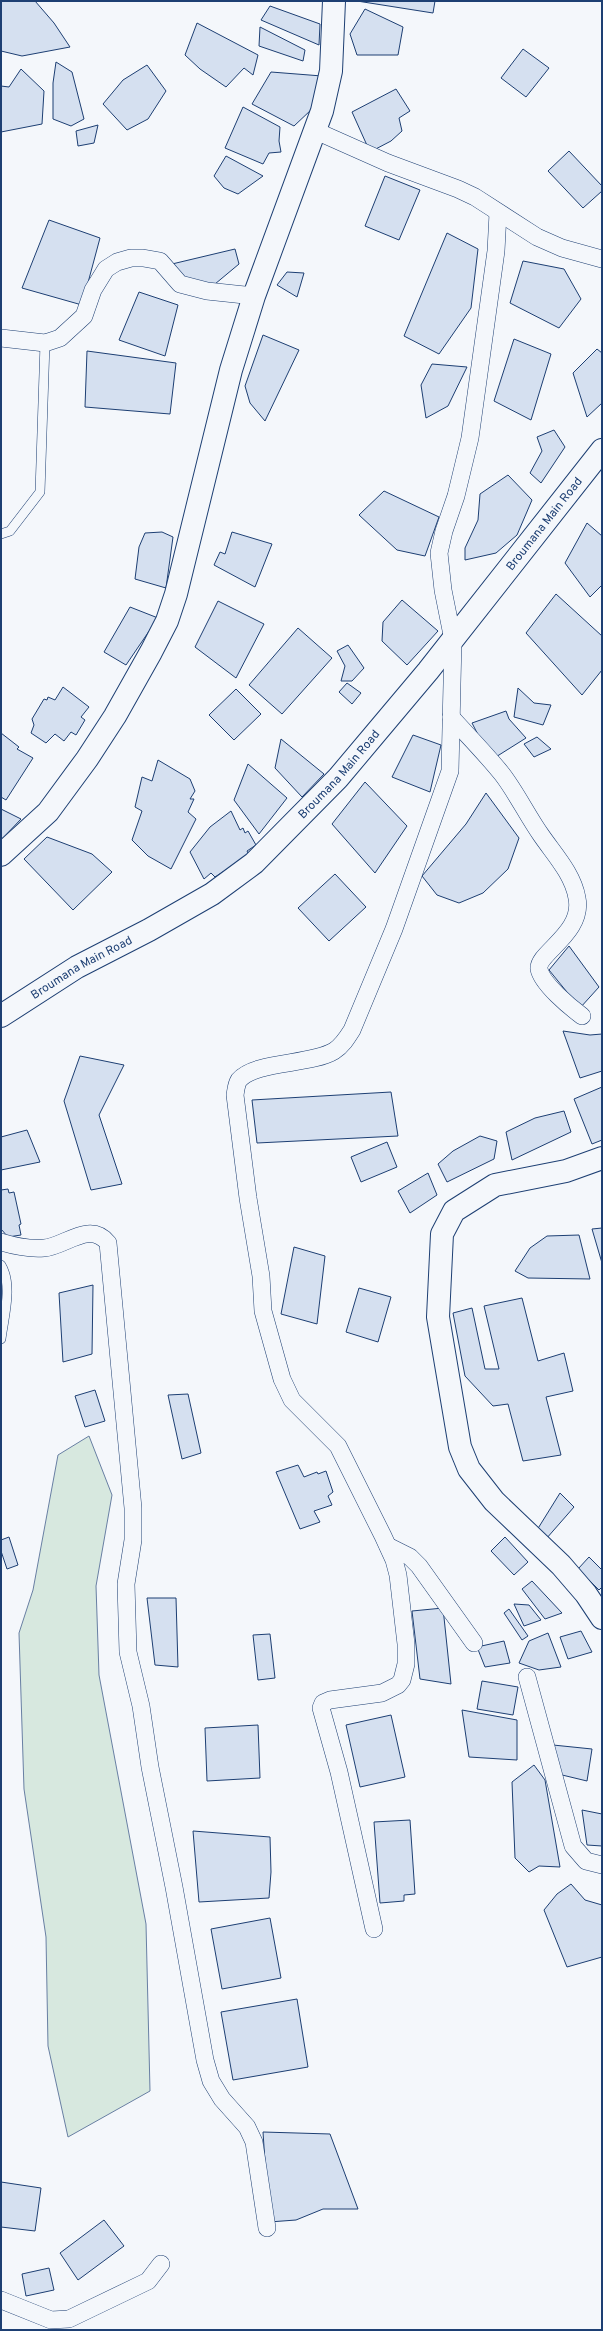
<svg xmlns="http://www.w3.org/2000/svg" width="603" height="2331" font-family="Overpass,sans-serif">
  <style>
    .green { fill: #d7e8df; stroke: #687fa3 }
    .building { fill: #d5e0f0; stroke: #1d3f73 }
    .lines { fill: none; stroke-linecap: round; stroke-linejoin: round }
    .lane-casing { stroke: #1d3f73; stroke-width: 10 }
    .street-casing { stroke: #1d3f73; stroke-width: 18 }
    .secondary-casing { stroke: #1d3f73; stroke-width: 24 }
    .lane { stroke: #f4f7fb; stroke-width: 9 }
    .street { stroke: #f4f7fb; stroke-width: 17 }
    .secondary { stroke: #f4f7fb; stroke-width: 22 }
    .labels { text-anchor: middle; stroke-width: 3; stroke-linejoin: round; paint-order: stroke }
    .street-label { font-size: 12px; fill: #1d3f73; stroke: #f4f7fb }
  </style>
  <rect width="100%" height="100%" fill="#f4f7fb"/>
  <path class="green" d="M89 1436 112 1495 96 1586 99 1675 146 1924 150 2091 68 2137 48 2046 46 1937 24 1789 19 1633 33 1590 58 1455Z"/>
  <g class="building">
    <path d="M1 1H35L54 23 70 47 22 56 1 51Z"/>
    <path d="M357 1H435L433 13Z"/>
    <path d="M270 6 320 24 319 45 261 20Z"/>
    <path d="M365 9 403 27 398 55H357L350 34Z"/>
    <path d="M197 23 258 55 253 75 244 68 226 87 200 69 185 55Z"/>
    <path d="M260 27 305 50 303 61 259 46Z"/>
    <path d="M523 49 549 68 526 97 501 78Z"/>
    <path d="M56 62 72 72 84 119 71 126 53 119V83Z"/>
    <path d="M147 65 166 91 148 119 127 130 103 104 123 80Z"/>
    <path d="M21 69 44 91 42 124 1 132V86L9 87Z"/>
    <path d="M271 72 322 76 312 109 294 126 252 104Z"/>
    <path d="M396 89 410 111 399 118 402 131 391 141 370 152 352 112Z"/>
    <path d="M243 107 280 127 279 141 281 152 269 153 263 164 225 148Z"/>
    <path d="M98 125 94 143 78 146 76 131Z"/>
    <path d="M569 151 602 186V191L583 208 548 171Z"/>
    <path d="M226 156 263 176 238 194 224 188 214 176Z"/>
    <path d="M385 176 420 190 399 240 365 226Z"/>
    <path d="M49 220 100 238 82 305 22 288Z"/>
    <path d="M447 233 478 249 471 308 439 354 404 336Z"/>
    <path d="M235 249 239 264 215 284 193 285 172 264Z"/>
    <path d="M523 261 564 269 581 299 559 328 510 303Z"/>
    <path d="M287 272 304 273 297 297 277 285Z"/>
    <path d="M139 292 178 305 165 356 119 340Z"/>
    <path d="M263 335 299 350 265 421 250 403 245 386Z"/>
    <path d="M514 339 551 354 531 420 494 401Z"/>
    <path d="M597 349 602 353V403L587 417 573 373Z"/>
    <path d="M87 351 176 363 170 414 85 407Z"/>
    <path d="M432 364 467 367 448 406 426 418 421 385Z"/>
    <path d="M554 430 565 447 541 483 530 473 542 451 537 437Z"/>
    <path d="M508 475 532 500 517 535 496 553 465 560V548L478 520 480 494Z"/>
    <path d="M384 491 439 517 425 556 397 550 359 515Z"/>
    <path d="M587 523 602 536V585L590 597 565 563Z"/>
    <path d="M162 532 173 537 166 588 135 579 139 547 145 533Z"/>
    <path d="M232 532 272 544 255 587 214 565 220 552 225 554Z"/>
    <path d="M556 594 602 636V670L582 695 526 633Z"/>
    <path d="M402 600 438 631 407 665 382 641 383 622Z"/>
    <path d="M218 601 264 624 236 678 195 647Z"/>
    <path d="M130 607 158 618 126 665 104 652Z"/>
    <path d="M298 628 332 658 282 714 249 685Z"/>
    <path d="M348 645 364 668 352 681H341L345 666 337 651Z"/>
    <path d="M347 683 361 693 352 704 339 692Z"/>
    <path d="M63 687 89 707 81 717 85 720 76 735 71 732 64 741 55 734 46 743 31 733 34 725 32 719 44 699 47 700 48 697 55 700Z"/>
    <path d="M518 688 534 703 551 705 543 725 514 717Z"/>
    <path d="M236 689 261 714 234 740 209 715Z"/>
    <path d="M506 711 509 719 526 738 491 760 472 723Z"/>
    <path d="M1 733 19 747 17 749 33 758 6 800 1 797Z"/>
    <path d="M413 735 441 745 430 792 392 777Z"/>
    <path d="M537 737 551 749 534 757 524 744Z"/>
    <path d="M281 739 324 774 302 797 275 768Z"/>
    <path d="M158 760 190 779 195 791 190 799H194L188 812 196 819 171 869 148 856 132 840 142 811 135 807 142 777 152 781Z"/>
    <path d="M248 764 287 798 259 834 234 800Z"/>
    <path d="M365 782 407 826 375 873 332 824Z"/>
    <path d="M486 793 519 838 508 869 483 893 459 903 437 895 422 876 466 824Z"/>
    <path d="M1 809 21 819 1 840Z"/>
    <path d="M231 811 240 830 243 828 245 833 248 831 256 845 247 851 249 855 215 877 211 873 204 879 190 852 210 827Z"/>
    <path d="M47 837 92 854 112 872 73 910 24 859Z"/>
    <path d="M335 874 366 907 329 941 298 908Z"/>
    <path d="M569 946 599 987 580 1008 549 970Z"/>
    <path d="M563 1031 590 1035 602 1034V1071L580 1078Z"/>
    <path d="M80 1056 124 1065 99 1115 122 1184 91 1190 64 1101Z"/>
    <path d="M602 1087V1140L592 1144 574 1099Z"/>
    <path d="M391 1092 398 1136 257 1143 252 1100Z"/>
    <path d="M564 1111 571 1132 512 1160 506 1132 535 1118Z"/>
    <path d="M27 1130 40 1162 1 1170V1137Z"/>
    <path d="M480 1136 497 1141 494 1159 447 1182 438 1164 453 1151Z"/>
    <path d="M387 1142 397 1167 361 1182 351 1157Z"/>
    <path d="M428 1173 437 1195 410 1213 398 1191Z"/>
    <path d="M8 1189 9 1193 14 1192 21 1224 19 1225 21 1235 8 1237 1 1229V1190Z"/>
    <path d="M602 1228V1263L592 1229Z"/>
    <path d="M579 1235 590 1279 528 1278 515 1271 530 1248 547 1236Z"/>
    <path d="M294 1247 325 1256 317 1324 281 1314Z"/>
    <path d="M93 1285 92 1354 63 1362 59 1293Z"/>
    <path d="M359 1288 391 1297 378 1342 346 1332Z"/>
    <path d="M522 1298 538 1361 564 1353 573 1391 546 1397 561 1455 523 1461 508 1404 493 1406 465 1376 453 1313 472 1308 485 1369H499L484 1306Z"/>
    <path d="M95 1390 105 1421 85 1427 75 1396Z"/>
    <path d="M188 1394 201 1453 182 1459 168 1395Z"/>
    <path d="M298 1465 304 1477 317 1472 318 1474 326 1471 333 1492 328 1496 332 1505 314 1511 320 1522 300 1529 276 1472Z"/>
    <path d="M560 1493 574 1507 546 1539 537 1530Z"/>
    <path d="M9 1537 18 1565 7 1569 1 1551V1540Z"/>
    <path d="M505 1537 528 1562 514 1575 491 1551Z"/>
    <path d="M589 1557 602 1570V1587L599 1590 578 1569Z"/>
    <path d="M532 1581 562 1613 545 1619 522 1589Z"/>
    <path d="M147 1598H176L178 1667 155 1665Z"/>
    <path d="M514 1604 529 1605 541 1620 524 1626Z"/>
    <path d="M443 1608 451 1684 420 1679 412 1611Z"/>
    <path d="M509 1609 528 1636 522 1640 504 1613Z"/>
    <path d="M581 1631 592 1652 568 1659 560 1637Z"/>
    <path d="M548 1633 561 1667 539 1670 519 1663 529 1641Z"/>
    <path d="M270 1634 275 1678 258 1680 253 1635Z"/>
    <path d="M504 1641 510 1663 485 1667 477 1647Z"/>
    <path d="M482 1681 518 1687 513 1715 477 1709Z"/>
    <path d="M462 1710 517 1720V1760L469 1757Z"/>
    <path d="M391 1715 405 1777 360 1787 346 1725Z"/>
    <path d="M258 1725 260 1778 207 1781 205 1728Z"/>
    <path d="M553 1745 592 1749 587 1781 558 1774Z"/>
    <path d="M534 1765 545 1780 560 1867 539 1866 529 1872 515 1858 512 1782Z"/>
    <path d="M582 1810 602 1814V1846L587 1845Z"/>
    <path d="M410 1820 415 1894 404 1895V1901L380 1903 374 1822Z"/>
    <path d="M193 1831 270 1837 271 1872 269 1898 199 1902Z"/>
    <path d="M571 1884 585 1900 602 1905V1957L567 1967 544 1910 557 1894Z"/>
    <path d="M270 1918 281 1978 222 1989 211 1929Z"/>
    <path d="M297 1999 308 2067 233 2080 221 2012Z"/>
    <path d="M263 2132 330 2134 358 2209H323L296 2220 269 2222Z"/>
    <path d="M1 2182 41 2188 35 2231 1 2227Z"/>
    <path d="M104 2220 124 2246 78 2280 60 2253Z"/>
    <path d="M49 2268 54 2290 26 2296 22 2274Z"/>
  </g>
  <g class="lines">
    <defs>
      <g id="lane">
        <path d="M1 534 10 531 40 492 45 343"/>
        <path d="M1 1265C13 1285 4 1316 1 1339"/>
      </g>
      <g id="street">
        <path d="M316 131 388 163 458 189 475 197 537 237 562 248 602 259"/>
        <path d="M1 338 45 343 60 338 84 316 93 290 106 269 117 262 131 258H143L160 261 180 284 207 291 254 296"/>
        <path d="M451 717C468 736 486 754 502 774 516 792 527 815 541 835 554 854 573 874 577 898 584 933 537 953 539 969 542 984 570 1007 582 1016"/>
        <path d="M1 1242C14 1246 30 1249 44 1248 64 1247 90 1220 108 1243L133 1508V1540L126 1584 128 1652 141 1706 150 1767 174 1887 205 2060 211 2081 222 2099 247 2127 254 2142 267 2228"/>
        <path d="M388 1546 410 1557 419 1566 474 1643"/>
        <path d="M527 1677 573 1846 586 1861 602 1865"/>
        <path d="M374 1929 339 1772 321 1708 323 1703 330 1700 382 1693 398 1685 402 1680 406 1664V1644L398 1575 394 1560 383 1536 338 1446 292 1400 282 1379 263 1311 261 1276 248 1198 235 1095C236 1090 236 1085 239 1080 255 1061 311 1065 334 1051 342 1046 347 1038 352 1030L394 929 450 771 453 640 443 590 439 553 444 531 456 496 470 438 496 251 498 213"/>
        <path d="M1 2300 51 2320 69 2319 148 2281 161 2264"/>
      </g>
      <g id="secondary">
        <path d="M1 855 48 812 87 759 115 716 151 652 167 621 176 594 231 370 254 296 322 111 331 71 334 1"/>
        <path id="s1" d="M1 1016 77 967 149 930 212 894 254 863 338 778 375 734 428 671 602 450"/>
        <path d="M602 1158 566 1171 495 1185 454 1211 442 1234 438 1317 460 1447 469 1469 494 1501 561 1565 586 1594 602 1618"/>
      </g>
    </defs>
    <use href="#lane" class="lane-casing"/>
    <use href="#street" class="street-casing"/>
    <use href="#secondary" class="secondary-casing"/>
    <use href="#lane" class="lane"/>
    <use href="#street" class="street"/>
    <use href="#secondary" class="secondary"/>
  </g>
  <g class="labels">
    <g class="street-label">
      <text dy="4" stroke="none"><textPath href="#s1" startOffset="743">Broumana Main Road</textPath></text>
      <text dy="4" stroke="none"><textPath href="#s1" startOffset="419">Broumana Main Road</textPath></text>
      <text dy="4" stroke="none"><textPath href="#s1" startOffset="94">Broumana Main Road</textPath></text>
    </g>
  </g>
  <rect width="603" height="2331" fill="none" stroke="#1d3f73" stroke-width="4"/>
</svg>
